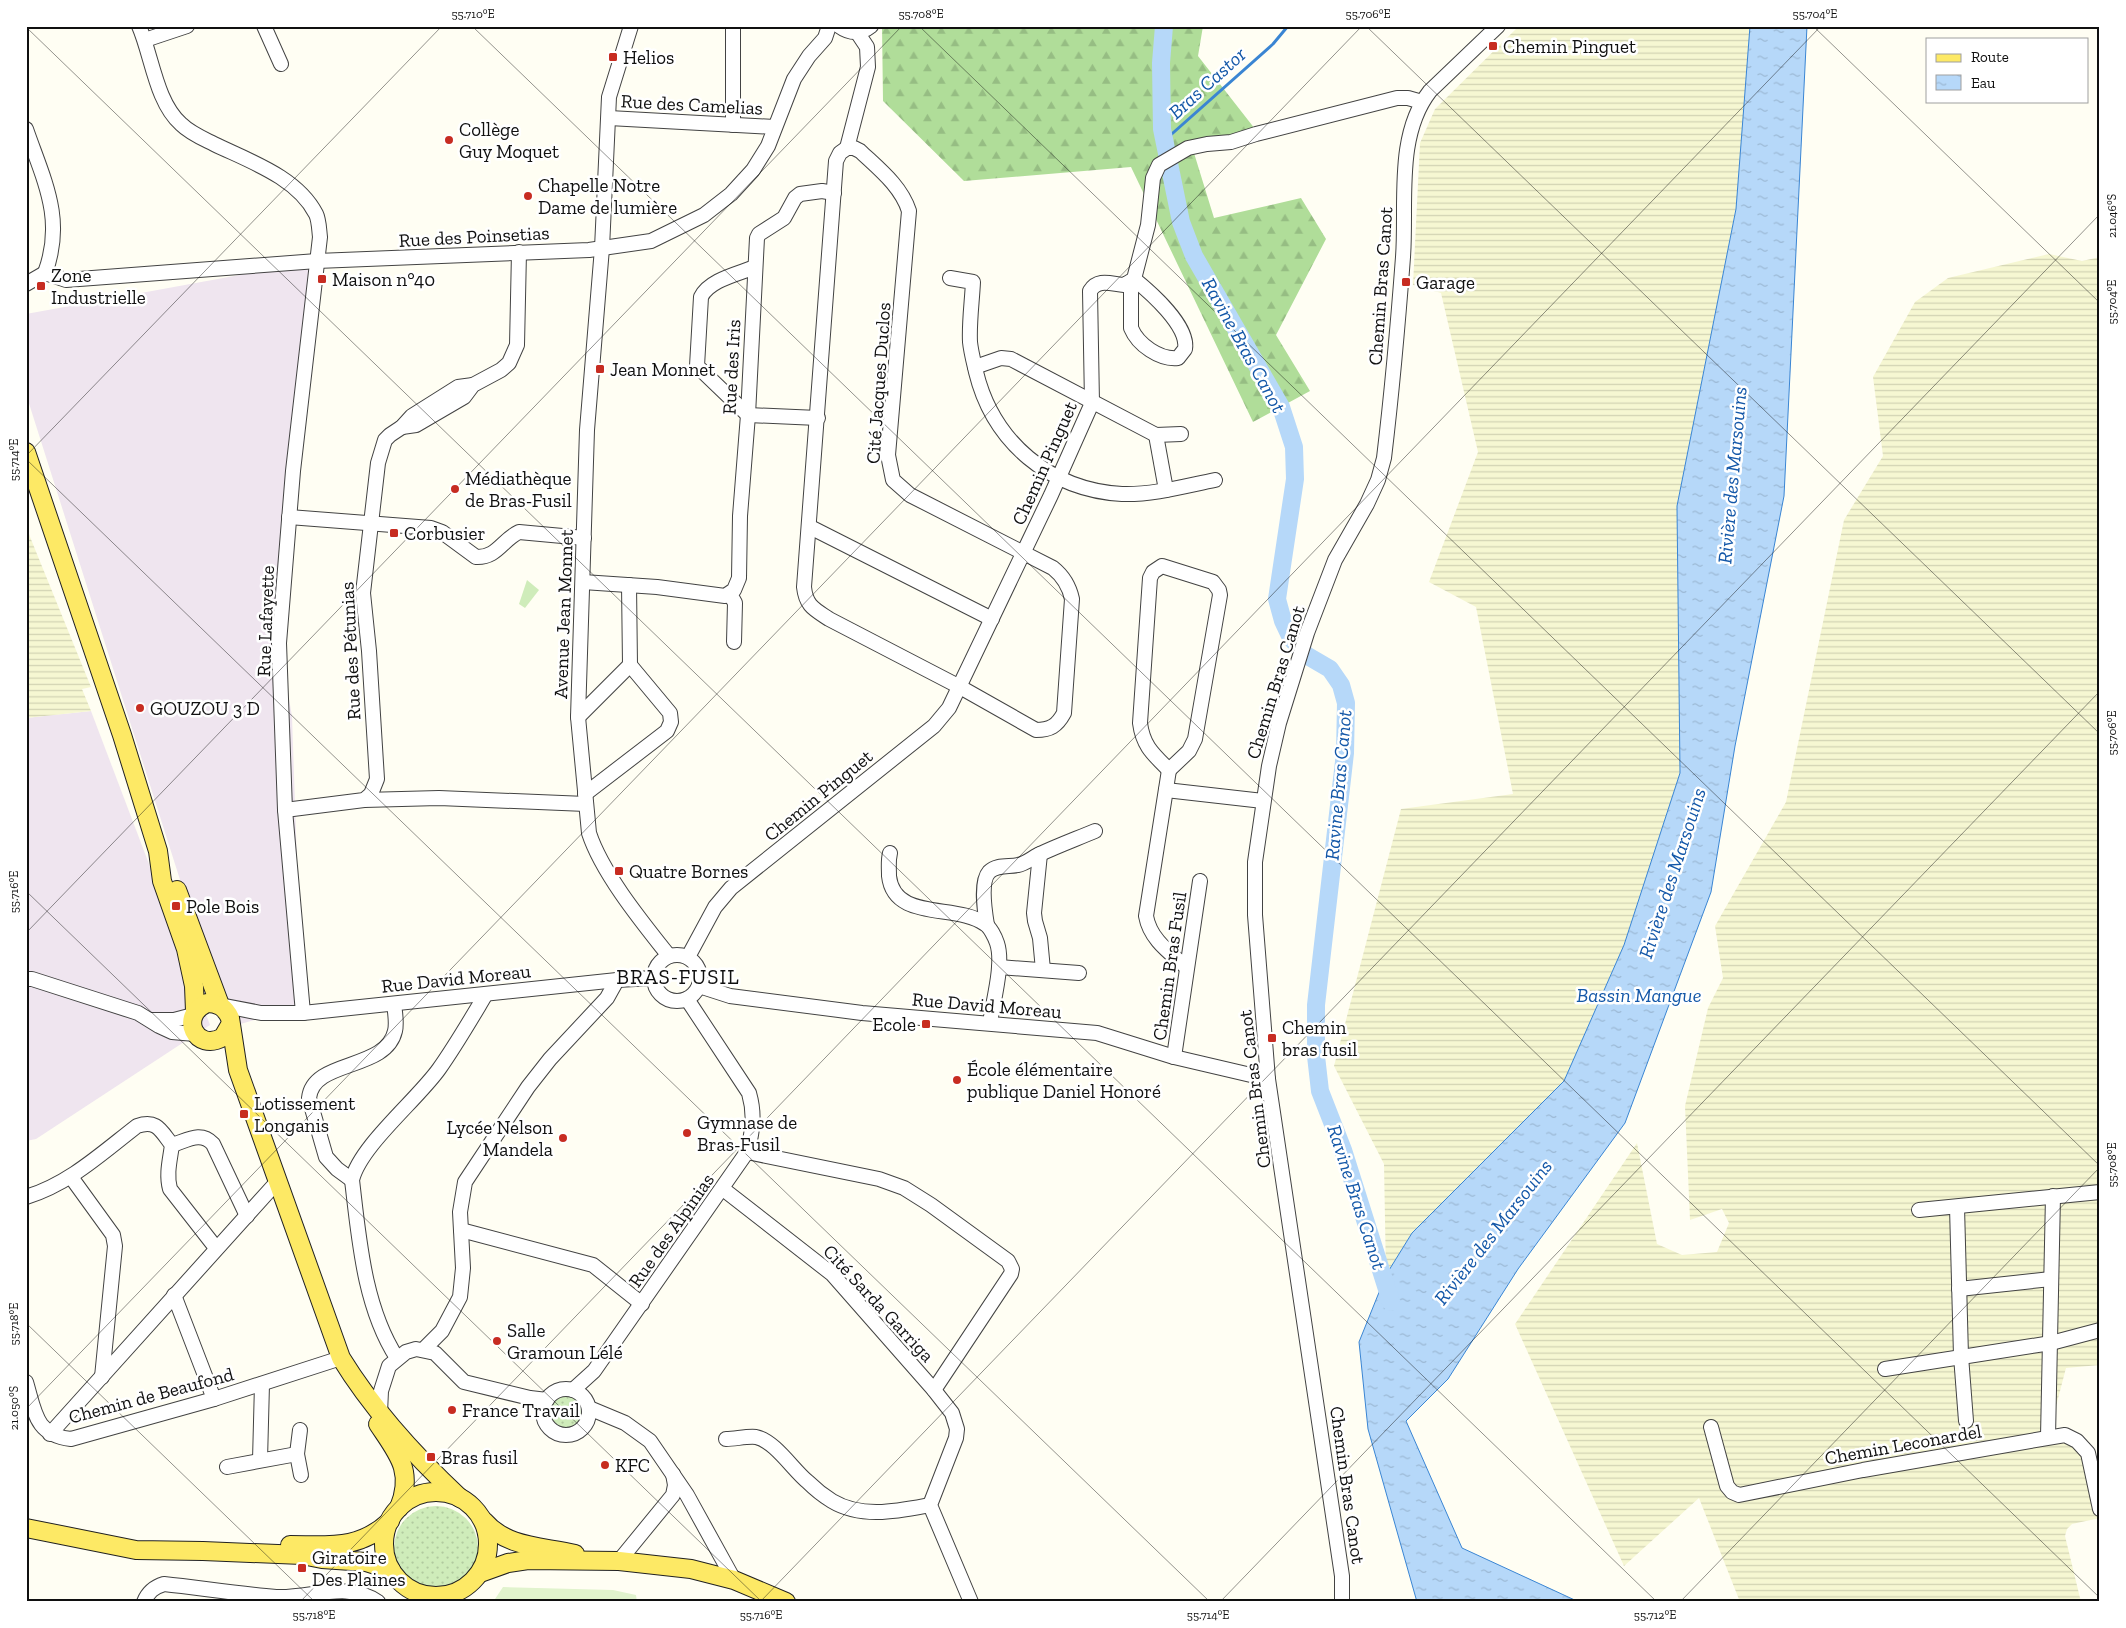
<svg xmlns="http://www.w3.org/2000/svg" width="2126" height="1628" font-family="'Zilla Slab',serif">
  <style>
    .industrial { fill: #efe5ef }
    .farmland { fill: url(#farmland-rules) }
    .grass { fill: url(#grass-dots) }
    .forest { fill: url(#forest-firs) }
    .park { fill: #cfecba }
    .pitch { fill: #e1f3cd }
    .water { fill: url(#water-ripples); stroke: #3a85d3 }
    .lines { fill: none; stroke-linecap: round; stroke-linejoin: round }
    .stream { stroke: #3a85d3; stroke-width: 3 }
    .river { stroke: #b6d8f9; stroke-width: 18 }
    .minor-casing { stroke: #434343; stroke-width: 16 }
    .major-casing { stroke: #212121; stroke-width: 20 }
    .minor { stroke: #fff; stroke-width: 14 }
    .major { stroke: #fde965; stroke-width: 18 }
    .ticks { fill: none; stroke: #101010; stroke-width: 1; stroke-opacity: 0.45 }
    .poi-dot { fill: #c72c21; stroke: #fff; stroke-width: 2 }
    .labels { text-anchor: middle; stroke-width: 5; stroke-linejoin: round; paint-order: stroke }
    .poi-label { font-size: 19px; fill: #101010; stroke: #fff; text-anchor: start }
    .street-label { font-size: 19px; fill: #101010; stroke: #fff }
    .water-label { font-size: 20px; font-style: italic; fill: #1357a8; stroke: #fff }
    .quarter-label { font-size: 21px; letter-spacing: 1px; fill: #101010; stroke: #fff }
    .neatline { fill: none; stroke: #101010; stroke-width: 2 }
    .ticks-label { font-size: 12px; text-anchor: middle; fill: #101010 }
  </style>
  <defs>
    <pattern id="farmland-rules" width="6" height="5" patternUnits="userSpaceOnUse" patternTransform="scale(1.25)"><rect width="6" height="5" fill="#f6f7d2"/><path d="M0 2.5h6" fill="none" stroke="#d2d3b3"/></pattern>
    <pattern id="grass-dots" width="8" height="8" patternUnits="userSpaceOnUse" patternTransform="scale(1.25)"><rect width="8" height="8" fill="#cfecba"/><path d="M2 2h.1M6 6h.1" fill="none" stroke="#b1c99f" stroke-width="1.8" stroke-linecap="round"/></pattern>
    <pattern id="forest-firs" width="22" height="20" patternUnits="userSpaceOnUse" patternTransform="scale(1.25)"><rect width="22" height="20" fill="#b0dd99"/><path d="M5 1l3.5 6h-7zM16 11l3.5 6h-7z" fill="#96bd83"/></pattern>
    <pattern id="water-ripples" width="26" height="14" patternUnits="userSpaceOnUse" patternTransform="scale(1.25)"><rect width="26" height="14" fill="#b6d8f9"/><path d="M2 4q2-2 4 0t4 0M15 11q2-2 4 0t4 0" fill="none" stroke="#9bb8d4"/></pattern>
  </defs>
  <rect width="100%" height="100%" fill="#fffef3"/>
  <g class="industrial">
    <path d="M317 261 279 643 292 716 302 1006 227 1028 26 394V314Z"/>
    <path d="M91 711 210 1025 36 1139 26 1141V718Z"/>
  </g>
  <g class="farmland">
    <path d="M1519 26H1750L1736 209 1677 506 1680 773 1624 945 1564 1081 1412 1233 1386 1275 1384 1164 1334 1066 1401 809 1513 794 1476 607 1429 582 1478 452 1441 293 1413 285 1420 143 1435 109Z"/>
    <path d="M2049 254 2082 261 2100 257V1365L2066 1368 2048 1437 2077 1441 2100 1509V1518L2072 1524 2067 1529 2065 1536 2081 1602H1740L1699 1498 1624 1566 1515 1324 1637 1143 1657 1244 1682 1255 1717 1252 1729 1223 1722 1209 1690 1220 1685 1106 1708 1008 1723 978 1715 926 1786 802 1844 520 1883 456 1873 377 1915 302 1948 278Z"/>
    <path d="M26 527 91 687 82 689 91 711 26 718Z"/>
  </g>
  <g class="grass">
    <circle cx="565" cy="1412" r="18"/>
    <circle cx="436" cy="1548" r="42"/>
  </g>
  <path class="forest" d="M882 26H1203L1198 56 1255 129 1194 153 1214 218 1301 198 1326 239 1276 335 1310 391 1253 422 1131 167 964 181 883 101Z"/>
  <path class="park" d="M527 580 539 590 525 608 519 604Z"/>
  <path class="pitch" d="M503 1587 613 1590 636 1595 637 1602H493Z"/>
  <path class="water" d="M1750 26H1807L1784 496 1735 746 1711 892 1625 1123 1518 1269 1448 1379 1406 1421 1462 1548 1579 1602H1417L1368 1429 1359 1342 1386 1275 1412 1233 1564 1081 1624 945 1680 773 1677 506 1736 209Z"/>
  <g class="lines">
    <path class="stream" d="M1165 140 1273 44 1288 26"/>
    <path class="river" d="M1164 26 1161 63 1162 129 1181 222 1194 256 1281 407 1294 447 1295 479 1277 599 1283 621 1291 638 1306 655 1330 669 1341 685 1346 703 1345 753 1316 1005V1056L1320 1091 1343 1150 1391 1302"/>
    <defs>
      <g id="minor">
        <path d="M139 26C152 56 156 102 181 124 190 133 202 138 214 144 249 161 297 177 316 214 319 220 319 229 320 237L293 471 279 643 285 810 303 1013"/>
        <path d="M264 26 281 64"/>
        <path d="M631 26 609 97 602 248 587 430 578 717 589 833C602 873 642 922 669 956"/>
        <path d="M839 26C850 34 861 34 871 26"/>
        <path d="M145 40 187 26"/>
        <path d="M609 118 774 127"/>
        <path d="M733 125V26"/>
        <path d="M26 129C44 181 65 219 45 273"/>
        <path d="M847 148H854L860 151C879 169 901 186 909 211L888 455 893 480 910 495 1053 568C1063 576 1069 585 1072 599L1064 713C1057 726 1050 730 1036 730L960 687 829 619C814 609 806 606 804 587L836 161 840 153Z"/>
        <path d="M847 148 868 67 867 47 857 32"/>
        <path d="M755 267C738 274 709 280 701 297L697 366 748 415 818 418"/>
        <path d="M950 278 973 282C972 302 969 323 970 342 971 352 974 363 976 372 993 442 1050 490 1122 494 1153 495 1185 486 1215 480"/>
        <path d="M1131 282V328C1138 345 1160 360 1178 358L1185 349C1189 326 1150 292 1134 279"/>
        <path d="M26 284 45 273 66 280 317 261 589 250 651 241 704 215 731 194 753 170 768 146 794 79 809 56 825 38 829 26"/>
        <path d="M975 367 1001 358 1011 359 1156 435 1181 434"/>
        <path d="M402 427 416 425 464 397 473 385 501 370 509 363 517 345 519 252"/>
        <path d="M1156 435 1166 490"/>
        <path d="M289 517 431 528 442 532 476 557C497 558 502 540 519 532L584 538"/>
        <path d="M810 527 992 619"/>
        <path d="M1162 566 1213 582 1219 590 1220 595 1195 739 1189 751 1169 770C1153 754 1143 746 1140 723L1150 578 1153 572Z"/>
        <path d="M583 582 657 587 725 596 734 590 739 578 740 516 748 415 757 238 759 234 784 218 795 198 800 194 822 191 834 193"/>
        <path d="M730 594 735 603 734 642"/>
        <path d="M578 717 630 665"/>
        <path d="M1169 770 1146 916C1150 939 1169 952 1186 967"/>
        <path d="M1166 790 1263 801"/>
        <path d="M585 794 667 731 671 722 670 713 630 665 629 585"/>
        <path d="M364 800 439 798 586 804"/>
        <path d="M285 810 364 800 371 794 377 779 369 651 363 593 378 463 385 440 390 435 402 427 412 416 458 387 473 385"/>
        <path d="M890 853C888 861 889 868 889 876 894 922 957 903 985 924 990 927 995 937 997 943 1004 964 993 1001 990 1023"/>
        <path d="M1040 854 1034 913 1035 921 1040 938 1043 970"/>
        <path d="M987 925C985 913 980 882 989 872 997 864 1009 867 1018 865 1025 864 1032 858 1038 855 1057 846 1076 839 1095 831"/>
        <circle cx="677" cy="978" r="23"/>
        <path d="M688 957 715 907 731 888 934 726 949 708 1051 495 1092 403 1090 291C1098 278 1111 284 1124 285L1134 279 1148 225 1153 178 1159 165 1188 148 1207 144 1231 142 1256 134 1397 98H1408L1422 102"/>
        <path d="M999 967 1079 973"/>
        <path d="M26 979H32L138 1013 159 1026 172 1032 195 1034"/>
        <path d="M699 986 730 996 862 1013 1097 1033 1174 1057 1268 1079"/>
        <path d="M220 1005 261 1013H303L617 980 654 978"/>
        <path d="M151 1020H174L193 1015"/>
        <path d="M1174 1057 1200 881"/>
        <path d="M172 1145C188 1140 201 1131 213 1144L247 1216"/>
        <path d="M747 1152 879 1179 904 1188 931 1205 1008 1261 1012 1269 1011 1274 934 1390"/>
        <path d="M71 1177 113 1235 115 1246 102 1377"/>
        <path d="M352 1180 337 1169 326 1157 309 1098C313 1059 386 1071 395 1031 397 1023 395 1012 394 1004"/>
        <path d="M723 1189 832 1274 934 1390 952 1413 957 1429 956 1438 930 1505 971 1602"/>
        <path d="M26 1197C69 1184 102 1153 137 1126 157 1119 161 1131 172 1145 170 1160 166 1174 170 1189L216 1248"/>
        <path d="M1957 1207 1961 1356 1966 1421"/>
        <path d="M1919 1210 2100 1192"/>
        <path d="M461 1230 593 1265 642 1304"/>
        <path d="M1959 1289 2051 1279"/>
        <path d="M174 1295 214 1399"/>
        <path d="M423 1350 442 1331 460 1297 463 1268 460 1212 465 1182 528 1087 550 1059 607 998 617 980"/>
        <path d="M397 1358C364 1307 359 1239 352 1180 360 1146 417 1100 439 1069 456 1045 471 1019 486 994"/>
        <path d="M1885 1369 2051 1343 2100 1330"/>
        <path d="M26 1382C35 1412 35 1435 71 1439L214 1399 341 1358"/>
        <circle cx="566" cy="1412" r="23"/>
        <path d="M573 1390 594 1371 747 1152C753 1131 755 1114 749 1093L687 999"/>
        <path d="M589 1408 625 1423 650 1441 687 1495 734 1580"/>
        <path d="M380 1413 381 1391 389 1366 406 1352 416 1349 435 1353 464 1382 530 1398 547 1400"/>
        <path d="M1711 1427 1727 1486 1732 1492 1739 1495 1863 1470 2065 1435 2077 1441 2088 1453 2100 1509"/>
        <path d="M300 1430 297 1454 301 1475"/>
        <path d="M50 1434 277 1182"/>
        <path d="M2048 1437 2053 1196"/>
        <path d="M726 1439C735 1439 747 1436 756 1437 775 1441 793 1470 808 1482 815 1489 824 1496 832 1501 862 1519 898 1511 930 1505"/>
        <path d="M260 1460 262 1384"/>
        <path d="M227 1467 297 1454"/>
        <path d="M619 1561 673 1495 675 1485 673 1474"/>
        <path d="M144 1602C148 1592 154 1587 164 1584 201 1588 238 1594 276 1597 310 1599 347 1580 378 1602"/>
        <path d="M1342 1602V1576L1268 1079 1255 915V862L1269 766 1279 723 1307 633 1335 560 1367 504 1378 480 1384 458C1392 391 1398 324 1403 257 1407 204 1395 136 1430 91L1498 26"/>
      </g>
      <g id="major">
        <path d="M26 452 122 735 158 851 162 881 186 949 194 986 195 1011"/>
        <path d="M177 890 220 1005"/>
        <path d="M230 1025 223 1037C196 1053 178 1016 207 1003 218 1003 225 1007 230 1018L238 1070 341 1358C373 1410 415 1456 460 1498"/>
        <path d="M378 1424C398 1454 414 1471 399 1508"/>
        <circle cx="436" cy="1544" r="52"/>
        <path d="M484 1521C507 1548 542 1546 575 1554"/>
        <path d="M26 1528 136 1550 203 1551 302 1555 322 1559 366 1562 391 1570"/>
        <path d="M290 1545C330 1545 359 1550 390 1521"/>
        <path d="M480 1573 508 1563 528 1560 619 1561 691 1569 734 1580 786 1602"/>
      </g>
    </defs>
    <use href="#minor" class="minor-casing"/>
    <use href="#major" class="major-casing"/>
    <use href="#minor" class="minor"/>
    <use href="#major" class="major"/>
  </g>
  <path class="ticks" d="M472 26 2100 1598M919 26 2100 1166M1366 26 2100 734M1813 26 2100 303M26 27 1657 1602M26 456 442 26M26 459 1210 1602M26 891 762 1602M26 933 902 26M26 1323 315 1602M26 1409 1362 26M300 1602 1821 26M760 1602 2100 214M1220 1602 2100 691M1680 1602 2100 1167"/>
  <g class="poi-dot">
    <rect x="1488" y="41" width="10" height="10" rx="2.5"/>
    <rect x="608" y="52" width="10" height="10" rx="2.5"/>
    <circle cx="449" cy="140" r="5"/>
    <circle cx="528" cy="196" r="5"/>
    <rect x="317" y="274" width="10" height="10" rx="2.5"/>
    <rect x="1401" y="277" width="10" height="10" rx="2.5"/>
    <rect x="36" y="281" width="10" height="10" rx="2.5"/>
    <rect x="595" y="364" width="10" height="10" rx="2.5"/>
    <circle cx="455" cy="489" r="5"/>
    <rect x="389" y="528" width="10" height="10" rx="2.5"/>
    <circle cx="140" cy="708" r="5"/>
    <rect x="614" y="866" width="10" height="10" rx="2.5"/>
    <rect x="171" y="901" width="10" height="10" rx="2.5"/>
    <rect x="921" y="1019" width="10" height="10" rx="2.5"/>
    <rect x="1267" y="1033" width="10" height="10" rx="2.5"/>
    <circle cx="957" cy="1080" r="5"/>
    <rect x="239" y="1109" width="10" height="10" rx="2.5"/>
    <circle cx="687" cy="1133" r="5"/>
    <circle cx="563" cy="1138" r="5"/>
    <circle cx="497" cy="1341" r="5"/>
    <circle cx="452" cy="1410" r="5"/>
    <rect x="426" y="1452" width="10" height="10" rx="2.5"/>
    <circle cx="605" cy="1465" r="5"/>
    <rect x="297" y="1563" width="10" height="10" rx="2.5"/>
  </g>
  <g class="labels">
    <g class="poi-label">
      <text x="1503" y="53">Chemin Pinguet</text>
      <text x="623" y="64">Helios</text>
      <text x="459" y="136">Collège<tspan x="459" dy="22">Guy Moquet</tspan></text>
      <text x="538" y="192">Chapelle Notre<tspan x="538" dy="22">Dame de lumière</tspan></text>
      <text x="51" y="282">Zone<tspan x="51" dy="22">Industrielle</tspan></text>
      <text x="332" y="286">Maison n°40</text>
      <text x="1416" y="289">Garage</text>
      <text x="610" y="376">Jean Monnet</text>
      <text x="465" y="485">Médiathèque<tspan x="465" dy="22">de Bras-Fusil</tspan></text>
      <text x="404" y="540">Corbusier</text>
      <text x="150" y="715">GOUZOU 3 D</text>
      <text x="629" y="878">Quatre Bornes</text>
      <text x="186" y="913">Pole Bois</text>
      <text x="916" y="1031" text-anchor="end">Ecole</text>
      <text x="1282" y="1034">Chemin<tspan x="1282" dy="22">bras fusil</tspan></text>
      <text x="967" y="1076">École élémentaire<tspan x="967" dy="22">publique Daniel Honoré</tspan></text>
      <text x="254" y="1110">Lotissement<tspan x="254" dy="22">Longanis</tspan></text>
      <text x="697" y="1129">Gymnase de<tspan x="697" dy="22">Bras-Fusil</tspan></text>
      <text x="553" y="1134" text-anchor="end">Lycée Nelson<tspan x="553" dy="22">Mandela</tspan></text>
      <text x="507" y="1337">Salle<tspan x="507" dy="22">Gramoun Lélé</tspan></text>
      <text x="462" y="1417">France Travail</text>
      <text x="441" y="1464">Bras fusil</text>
      <text x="615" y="1472">KFC</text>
      <text x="312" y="1564">Giratoire<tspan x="312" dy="22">Des Plaines</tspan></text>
    </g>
    <g class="street-label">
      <text transform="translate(692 104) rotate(3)" y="7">Rue des Camelias</text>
      <text transform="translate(474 236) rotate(-3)" y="7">Rue des Poinsetias</text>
      <text transform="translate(1380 286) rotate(-86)" y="7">Chemin Bras Canot</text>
      <text transform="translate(731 367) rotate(-87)" y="7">Rue des Iris</text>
      <text transform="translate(878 383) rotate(-86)" y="7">Cité Jacques Duclos</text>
      <text transform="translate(1044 463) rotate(-66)" y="7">Chemin Pinguet</text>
      <text transform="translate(563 614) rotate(-88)" y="7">Avenue Jean Monnet</text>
      <text transform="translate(265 621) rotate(-88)" y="7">Rue Lafayette</text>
      <text transform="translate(350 651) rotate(-93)" y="7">Rue des Pétunias</text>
      <text transform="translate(1275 682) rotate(-73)" y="7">Chemin Bras Canot</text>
      <text transform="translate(818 795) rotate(-39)" y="7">Chemin Pinguet</text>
      <text transform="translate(1169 966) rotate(-82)" y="7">Chemin Bras Fusil</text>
      <text transform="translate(456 978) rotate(-6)" y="7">Rue David Moreau</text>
      <text transform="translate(987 1005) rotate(5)" y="7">Rue David Moreau</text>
      <text transform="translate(1254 1089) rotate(-97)" y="7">Chemin Bras Canot</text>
      <text transform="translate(671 1230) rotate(-55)" y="7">Rue des Alpinias</text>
      <text transform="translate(879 1303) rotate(47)" y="7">Cité Sarda Garriga</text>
      <text transform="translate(151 1395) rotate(-15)" y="7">Chemin de Beaufond</text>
      <text transform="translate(1903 1444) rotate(-10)" y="7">Chemin Leconardel</text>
      <text transform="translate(1348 1485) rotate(82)" y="7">Chemin Bras Canot</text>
    </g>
    <g class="water-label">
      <text transform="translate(1207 83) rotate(-42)" y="7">Bras Castor</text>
      <text transform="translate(1244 345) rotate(61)" y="7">Ravine Bras Canot</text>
      <text transform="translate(1732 475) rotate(-85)" y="7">Rivière des Marsouins</text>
      <text transform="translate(1338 785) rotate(-85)" y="7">Ravine Bras Canot</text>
      <text transform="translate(1672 873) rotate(-72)" y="7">Rivière des Marsouins</text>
      <text x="1639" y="1002">Bassin Mangue</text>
      <text transform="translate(1357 1197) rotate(72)" y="7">Ravine Bras Canot</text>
      <text transform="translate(1493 1232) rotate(-52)" y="7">Rivière des Marsouins</text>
    </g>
    <g class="quarter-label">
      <text x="678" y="984">BRAS-FUSIL</text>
    </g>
  </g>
  <rect width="2126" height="1628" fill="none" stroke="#ffffff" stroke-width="55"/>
  <rect x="1926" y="38" width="162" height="65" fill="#ffffff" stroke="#9f9f9f"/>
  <rect x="1936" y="54" width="25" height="8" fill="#fde965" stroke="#9f9f9f"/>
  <text x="1971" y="62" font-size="15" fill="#101010">Route</text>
  <rect x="1936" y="75" width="25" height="15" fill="url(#water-ripples)" stroke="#9f9f9f"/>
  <text x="1971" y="88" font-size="15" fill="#101010">Eau</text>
  <rect x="28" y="28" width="2070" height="1572" class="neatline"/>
  <g class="ticks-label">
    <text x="473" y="18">55.710°E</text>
    <text x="921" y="18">55.708°E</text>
    <text x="1368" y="18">55.706°E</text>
    <text x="1815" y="18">55.704°E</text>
    <text transform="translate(2112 216) rotate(-90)" y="4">21.046°S</text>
    <text transform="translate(2112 302) rotate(-90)" y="4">55.704°E</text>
    <text transform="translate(14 460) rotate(-90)" y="4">55.714°E</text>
    <text transform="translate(2112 733) rotate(-90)" y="4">55.706°E</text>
    <text transform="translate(14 892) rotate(-90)" y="4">55.716°E</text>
    <text transform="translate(2112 1165) rotate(-90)" y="4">55.708°E</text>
    <text transform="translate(14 1324) rotate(-90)" y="4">55.718°E</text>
    <text transform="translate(14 1408) rotate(-90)" y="4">21.050°S</text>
    <text x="314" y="1619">55.718°E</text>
    <text x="761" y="1619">55.716°E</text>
    <text x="1208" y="1619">55.714°E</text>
    <text x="1655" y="1619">55.712°E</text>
  </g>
</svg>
